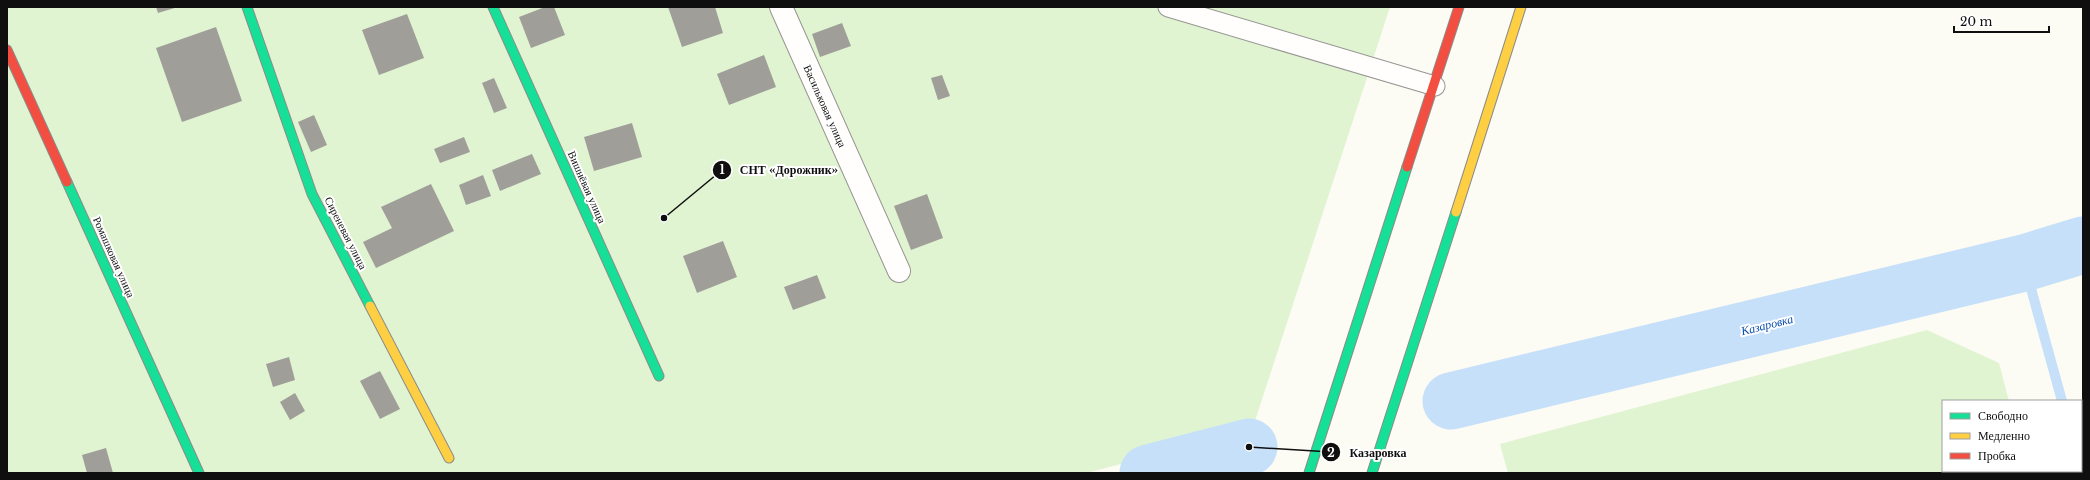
<svg xmlns="http://www.w3.org/2000/svg" width="2090" height="480" font-family="'Libre Baskerville',serif">
  <style>
    .green { fill: #e0f4d1 }
    .lines { fill: none; stroke-linecap: round; stroke-linejoin: round }
    .stream { stroke: #c6e0fa; stroke-width: 10 }
    .river { stroke: #c6e0fa; stroke-width: 57 }
    .building { fill: #a09e99 }
    .lane-casing { stroke: #969592; stroke-width: 21 }
    .street-casing { stroke: #969592; stroke-width: 24 }
    .fast-casing { stroke: #8c8c89; stroke-width: 11 }
    .slow-casing { stroke: #8c8c89; stroke-width: 11 }
    .jam-casing { stroke: #8c8c89; stroke-width: 11 }
    .lane { stroke: #fffefd; stroke-width: 19 }
    .street { stroke: #fffefd; stroke-width: 22 }
    .fast { stroke: #16e098; stroke-width: 9 }
    .slow { stroke: #ffcf43; stroke-width: 9 }
    .jam { stroke: #f24e42; stroke-width: 9 }
    .labels { text-anchor: middle; stroke-width: 4; stroke-linejoin: round; paint-order: stroke }
    .street-label { font-size: 11px; fill: #0f0f0f; stroke: #fff }
    .water-label { font-size: 12px; font-style: italic; fill: #094eb0; stroke: #fff }
    .leader { fill: none; stroke: #0f0f0f; stroke-width: 1.5 }
    .callout-dot { fill: #0f0f0f; stroke: #fff; stroke-width: 1.5 }
    .mark-label { font-size: 12px; text-anchor: middle; font-weight: bold; fill: #fff }
    .callout-label { font-size: 12px; text-anchor: middle; font-weight: bold; fill: #0f0f0f; stroke: #fff; stroke-width: 4; stroke-linejoin: round; paint-order: stroke }
  </style>
  <rect width="100%" height="100%" fill="#fcfbf4"/>
  <g class="green">
    <path d="M7 7H1390L1252 430 1086 473H7Z"/>
    <path d="M1927 330 1999 363 2009 401H1943V471H2027L2028 473H1508L1500 444Z"/>
  </g>
  <g class="lines">
    <g class="stream">
      <path d="M2024 263 2062 401"/>
      <path d="M2081 468 2082 473"/>
    </g>
    <g class="river">
      <path d="M1451 401 2024 263 2083 245"/>
      <path d="M1148 473 1249 447"/>
    </g>
  </g>
  <g class="building">
    <path d="M156 7H178L158 13Z"/>
    <path d="M545 7H554L565 35 531 48 519 17Z"/>
    <path d="M668 7H715L723 33 682 47Z"/>
    <path d="M407 14 424 58 379 75 362 30Z"/>
    <path d="M842 23 851 46 820 57 812 34Z"/>
    <path d="M216 27 242 101 182 122 156 48Z"/>
    <path d="M764 55 776 87 729 105 717 74Z"/>
    <path d="M942 75 950 96 938 100 931 78Z"/>
    <path d="M494 78 507 108 494 113 482 83Z"/>
    <path d="M314 115 327 145 311 152 298 122Z"/>
    <path d="M632 123 642 157 594 171 584 137Z"/>
    <path d="M464 137 470 152 440 163 434 149Z"/>
    <path d="M532 154 541 174 500 191 492 170Z"/>
    <path d="M483 175 491 196 466 205 459 185Z"/>
    <path d="M431 184 454 231 376 268 363 242 392 228 381 207Z"/>
    <path d="M927 194 943 238 911 250 894 206Z"/>
    <path d="M723 241 737 277 697 293 683 256Z"/>
    <path d="M817 275 826 298 793 310 784 287Z"/>
    <path d="M289 357 295 380 273 387 266 364Z"/>
    <path d="M380 371 400 409 380 419 360 381Z"/>
    <path d="M295 393 305 411 290 420 280 402Z"/>
    <path d="M106 448 113 473H87L82 455Z"/>
  </g>
  <g class="lines">
    <defs>
      <path id="lane" d="M1168 7 1435 86"/>
      <path id="street" d="M781 7 899 271"/>
      <g id="fast">
        <path d="M247 7 312 194 370 306"/>
        <path d="M493 7 659 376"/>
        <path d="M67 182 199 473"/>
        <path d="M1309 473 1407 167"/>
        <path d="M1372 473 1456 212"/>
      </g>
      <g id="slow">
        <path d="M1456 212 1521 7"/>
        <path d="M370 306 449 458"/>
      </g>
      <g id="jam">
        <path d="M7 50 67 182"/>
        <path d="M1407 167 1459 7"/>
      </g>
    </defs>
    <use href="#lane" class="lane-casing"/>
    <use href="#street" class="street-casing"/>
    <use href="#fast" class="fast-casing"/>
    <use href="#slow" class="slow-casing"/>
    <use href="#jam" class="jam-casing"/>
    <use href="#lane" class="lane"/>
    <use href="#street" class="street"/>
    <use href="#fast" class="fast"/>
    <use href="#slow" class="slow"/>
    <use href="#jam" class="jam"/>
  </g>
  <g class="labels">
    <g class="street-label">
      <text transform="translate(825 106) rotate(66)" y="4">Васильковая улица</text>
      <text transform="translate(587 187) rotate(66)" y="4">Вишнёвая улица</text>
      <text transform="translate(346 233) rotate(63)" y="4">Сиреневая улица</text>
      <text transform="translate(114 257) rotate(66)" y="4">Ромашковая улица</text>
    </g>
    <g class="water-label">
      <text transform="translate(1767 325) rotate(-14)" y="4">Казаровка</text>
    </g>
  </g>
  <path class="leader" d="M664 218L722 170M1249 447L1331 452"/>
  <g class="callout-dot">
    <circle cx="664" cy="218" r="4"/>
    <circle cx="1249" cy="447" r="4"/>
    <circle cx="722" cy="170" r="10"/>
    <circle cx="1331" cy="452" r="10"/>
  </g>
  <g class="mark-label">
    <text x="722" y="174">1</text>
    <text x="1331" y="457">2</text>
  </g>
  <g class="callout-label">
    <text x="789" y="174">СНТ «Дорожник»</text>
    <text x="1378" y="457">Казаровка</text>
  </g>
  <rect width="2090" height="480" fill="none" stroke="#0f0f0f" stroke-width="16"/>
  <rect x="1942" y="400" width="140" height="72" fill="#ffffff" stroke="#9f9f9f"/>
  <rect x="1950" y="413" width="20" height="6" fill="#16e098" stroke="#9f9f9f"/>
  <text x="1978" y="420" font-size="12" fill="#0f0f0f">Свободно</text>
  <rect x="1950" y="433" width="20" height="6" fill="#ffcf43" stroke="#9f9f9f"/>
  <text x="1978" y="440" font-size="12" fill="#0f0f0f">Медленно</text>
  <rect x="1950" y="453" width="20" height="6" fill="#f24e42" stroke="#9f9f9f"/>
  <text x="1978" y="460" font-size="12" fill="#0f0f0f">Пробка</text>
  <path d="M1954 26v6h95v-6" fill="none" stroke="#0f0f0f" stroke-width="2"/>
  <text x="1960" y="26" font-size="12" fill="#0f0f0f" stroke="#ffffff" stroke-width="3" paint-order="stroke">20 m</text>
</svg>
